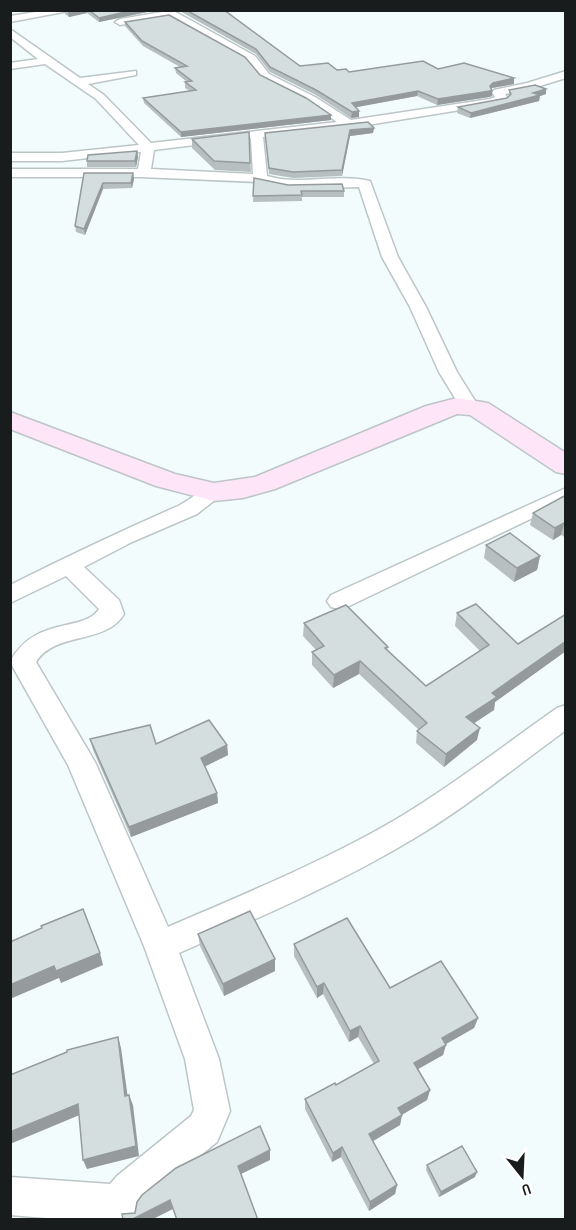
<svg xmlns="http://www.w3.org/2000/svg" width="576" height="1230" font-family="'Sofia Sans Condensed',sans-serif">
  <style>
    .lines { fill: none; stroke-linecap: round; stroke-linejoin: round }
    .street-casing { stroke: #bdc6c7; stroke-width: 3 }
    .secondary-casing { stroke: #bdc6c7; stroke-width: 3 }
    .street { fill: #fff; fill-rule: evenodd }
    .secondary { fill: #fee5f8; fill-rule: evenodd }
    .wall { fill: #b7bfc0 }
    .shaded-wall { fill: #959b9c }
    .building { fill: #d5dedf; stroke: #959b9c; stroke-width: 1.5 }
  </style>
  <rect width="100%" height="100%" fill="#f3fcfd"/>
  <g class="lines">
    <defs>
      <g id="street">
        <path d="M48 10H74L10 22V16Z"/>
        <path d="M160 10H172L255 56 269 74 315 97 351 120 490 99 495 97 492 92 494 90 527 83 566 71V78L533 88 505 94 508 99 506 101 491 105 349 128 263 137 267 176C301 186 336 173 370 181L398 257 426 307 457 372 477 404 475 408H461L439 372 410 307 382 257 359 187 288 189 259 182 140 177H10V169H138L141 152 62 161H10V153H62L139 145 96 99 45 64 10 69V63L38 59 10 37V29L80 78 136 71V75L88 84 104 95 151 143 337 122 307 101 261 78 247 60 170 17 120 25 115 22 120 19 162 12ZM251 138 253 174 151 169 154 150Z"/>
        <path d="M214 485 221 487 225 492 197 514 132 542 84 567 119 600 124 614C106 645 55 631 36 662L95 762 168 927C244 894 323 862 395 820 452 786 503 746 557 708L566 705V730C515 767 467 807 413 839 338 884 258 918 179 953L219 1059 230 1111 217 1142 143 1202 138 1210 137 1220H70L10 1215V1177L110 1184 117 1176 191 1116 194 1110 185 1059 144 946 68 765 10 662C35 615 84 633 99 609L66 576 10 603V585C66 557 121 531 178 506 191 500 200 489 214 485Z"/>
        <path d="M566 488V502L347 607 339 609 331 607 327 601 331 595Z"/>
      </g>
      <path id="secondary" d="M457 398 488 403 566 453V474L556 472 470 415 457 414 275 489 243 498 214 501 156 486 10 429V412L175 474 214 483 255 477 426 406Z"/>
    </defs>
    <use href="#street" class="street-casing"/>
    <use href="#secondary" class="secondary-casing"/>
    <use href="#street" class="street"/>
    <use href="#secondary" class="secondary"/>
  </g>
  <g class="wall">
    <path d="M65 10H157L99 22 87 13 69 17 65 14Z"/>
    <path d="M178 10H224L300 66 349 72 438 69 514 78V84L492 88V96L489 97 437 105 417 96 356 107 359 117 351 118 316 95 270 72 256 54Z"/>
    <path d="M125 22 260 75 331 115V120L181 137 144 103 143 98 190 91 185 88V82H187L176 73 175 68 180 67 143 46 125 26Z"/>
    <path d="M509 90 546 94 540 96 539 101 470 118 457 113 458 107 507 98 509 96Z"/>
    <path d="M374 128 373 133 350 136 342 176 293 178 269 174 265 133Z"/>
    <path d="M249 132 251 172 215 170 192 148V139Z"/>
    <path d="M137 151 138 157 136 167H87V161Z"/>
    <path d="M84 173H133L134 179 132 188 103 189 85 235 76 232 75 226Z"/>
    <path d="M254 178 288 185 344 191V197H302V201L253 202Z"/>
    <path d="M566 495V538L561 535 553 540 530 525 533 513Z"/>
    <path d="M486 545 540 556 537 570 514 582 484 558Z"/>
    <path d="M457 613 518 644 566 614V651L495 702 494 710 474 723 477 740 444 767 416 743 417 731 419 730 359 674 333 688 312 665V652L316 650 303 636 304 623 388 647 387 651 426 686 480 651 455 626Z"/>
    <path d="M90 739 156 744 227 745 228 755 205 766 217 793 218 803 131 837 93 750Z"/>
    <path d="M198 934 275 959V971L224 996 200 946Z"/>
    <path d="M294 944 390 988 478 1018 474 1028 446 1044 443 1055 418 1069 430 1090 427 1100 402 1115 400 1125 373 1141 397 1185 395 1194 369 1211 341 1157 332 1162 305 1109V1099L336 1085 374 1064 358 1037 349 1042 323 994 317 998 294 956Z"/>
    <path d="M427 1165 475 1177 439 1197 426 1170Z"/>
  </g>
  <g class="shaded-wall">
    <path d="M76 10H87V13L69 17 68 12Z"/>
    <path d="M134 10H157L99 22V18Z"/>
    <path d="M514 78V84L492 88 490 91H492V96L489 97 437 105 438 99 490 86 493 83Z"/>
    <path d="M546 89V94L540 96 539 101 470 118 471 113Z"/>
    <path d="M418 91 417 96 352 108V103Z"/>
    <path d="M359 111V117L351 118 352 112Z"/>
    <path d="M331 115V120L181 137V132Z"/>
    <path d="M374 128 373 133 350 136 342 176V170L350 130Z"/>
    <path d="M137 151 138 157 136 167 135 161Z"/>
    <path d="M133 173 134 179 132 188 131 183Z"/>
    <path d="M103 183V189L85 235 84 229Z"/>
    <path d="M564 523 561 535 553 540 555 528Z"/>
    <path d="M540 556 537 570 514 582 517 568Z"/>
    <path d="M566 641V651L495 702 494 710 464 730 466 717 492 693Z"/>
    <path d="M360 661 359 674 333 688 334 675Z"/>
    <path d="M480 728 477 740 444 767 446 754Z"/>
    <path d="M227 745 228 755 202 768 201 758Z"/>
    <path d="M217 793 218 803 131 837 129 827Z"/>
    <path d="M100 953 103 965 61 983 59 978 10 999V985L54 966Z"/>
    <path d="M275 959V971L224 996 223 984Z"/>
    <path d="M324 983 323 994 317 998V987Z"/>
    <path d="M478 1018 474 1028 439 1048 442 1038Z"/>
    <path d="M360 1026 358 1037 349 1042 350 1031Z"/>
    <path d="M118 1037 121 1048 129 1106 125 1096Z"/>
    <path d="M446 1045 443 1055 411 1073 414 1063Z"/>
    <path d="M430 1090 427 1100 396 1118 398 1108Z"/>
    <path d="M129 1095 133 1105 139 1156 87 1169 83 1160Z"/>
    <path d="M78 1104 82 1114 10 1144V1132Z"/>
    <path d="M402 1115 400 1125 368 1144 369 1134Z"/>
    <path d="M342 1147 341 1157 332 1162 333 1153Z"/>
    <path d="M270 1150V1160L239 1175 238 1166Z"/>
    <path d="M477 1172 475 1177 439 1197 441 1192Z"/>
    <path d="M397 1185 395 1194 369 1211 370 1202Z"/>
    <path d="M170 1200 173 1209 151 1220H131Z"/>
  </g>
  <g class="building">
    <path d="M89 10H134L99 18Z"/>
    <path d="M186 10H224L300 66 328 63 337 70 346 69 349 72 423 61 438 69 464 63 514 78 493 83 490 86 492 91H490L438 99 418 91 352 103 359 111 352 112 316 90 270 67 256 49Z"/>
    <path d="M169 15 245 57 260 75 306 98 331 115 181 132 143 98 196 90 185 82 192 81 175 68 187 66 142 41 125 22Z"/>
    <path d="M535 85 546 89 533 93 540 95 471 113 458 107 507 98 511 94 509 90Z"/>
    <path d="M368 122 374 128 350 130 342 170 293 172 269 168 265 133Z"/>
    <path d="M249 132 250 163 214 161 192 139Z"/>
    <path d="M137 151 135 161H87L88 155Z"/>
    <path d="M84 173H133L131 183H103L84 229 75 226Z"/>
    <path d="M254 178 288 185 342 184 344 191H301L302 195 253 196Z"/>
    <path d="M566 495V525L564 523 555 528 533 513Z"/>
    <path d="M510 533 540 556 517 568 486 545Z"/>
    <path d="M476 604 518 644 566 614V641L492 693 497 697 466 717 480 728 446 754 417 731 427 723 360 661 334 675 312 652 324 646 304 623 346 605 388 647 385 648 426 686 489 645 457 613Z"/>
    <path d="M209 720 227 745 201 758 217 793 129 827 90 739 150 725 156 744Z"/>
    <path d="M83 909 100 953 56 971 54 966 10 985V942L42 928 41 926Z"/>
    <path d="M250 911 275 959 223 984 198 934Z"/>
    <path d="M347 918 390 988 441 961 478 1018 442 1038 446 1045 414 1063 430 1090 398 1108 402 1115 369 1134 397 1185 370 1202 342 1147 333 1153 305 1099 335 1083 336 1085 379 1061 360 1026 350 1031 324 983 317 987 294 944Z"/>
    <path d="M118 1037 125 1096 129 1095 136 1146 83 1160 78 1104 10 1132V1075L67 1052V1050Z"/>
    <path d="M260 1126 270 1150 238 1166 258 1220H177L170 1200 131 1220H123L122 1214 135 1213 137 1202 142 1195 176 1168Z"/>
    <path d="M462 1146 477 1172 441 1192 427 1165Z"/>
  </g>
  <rect width="576" height="1230" fill="none" stroke="#181c1c" stroke-width="24"/>
  <g transform="translate(522 1176) rotate(162)" stroke="#ffffff" stroke-width="4.5" paint-order="stroke">
  <path d="M0-4.5L10 22L0 15L-10 22Z" fill="#181c1c"/>
  <text y="-9" font-size="16" font-weight="bold" text-anchor="middle" fill="#181c1c">U</text>
  </g>
</svg>
